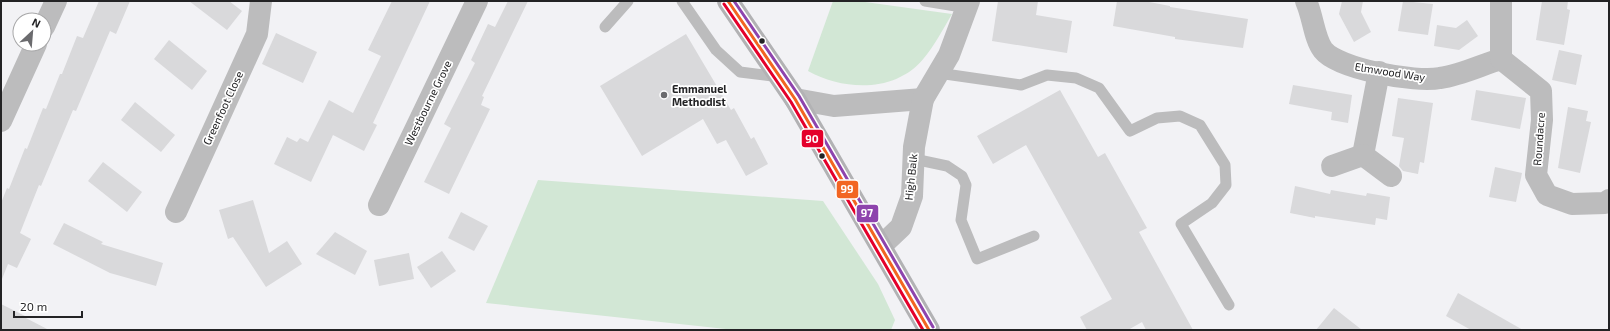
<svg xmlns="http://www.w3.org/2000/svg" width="1610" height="331" font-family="'Exo 2',sans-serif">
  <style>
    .green { fill: #d2e7d5 }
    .building { fill: #d9d9db }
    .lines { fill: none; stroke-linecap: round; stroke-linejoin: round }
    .service { stroke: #bcbcbd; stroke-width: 11 }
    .minor { stroke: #bcbcbd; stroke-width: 22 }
    .tertiary { stroke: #bcbcbd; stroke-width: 22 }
    .trunk { stroke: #b2b2b4; stroke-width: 22 }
    .bus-1-casing { stroke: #fff; stroke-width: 6 }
    .bus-2-casing { stroke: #fff; stroke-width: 6 }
    .bus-3-casing { stroke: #fff; stroke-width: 6 }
    .bus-1 { stroke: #f26522; stroke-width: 3 }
    .bus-2 { stroke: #e4002b; stroke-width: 3 }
    .bus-3 { stroke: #8e44ad; stroke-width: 3 }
    .bus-dot { fill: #232325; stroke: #fff; stroke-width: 1.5 }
    .poi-dot { fill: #6b6b6e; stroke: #fff; stroke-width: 1.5 }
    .labels { text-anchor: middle; stroke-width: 3.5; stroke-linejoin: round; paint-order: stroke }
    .street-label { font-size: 11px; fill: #232325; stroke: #fff }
    .poi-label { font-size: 11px; font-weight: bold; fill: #232325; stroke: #fff; text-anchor: start }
    .line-badge { stroke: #fff; stroke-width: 1.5 }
    .badge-label { font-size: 11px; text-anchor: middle; font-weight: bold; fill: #fff }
  </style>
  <rect width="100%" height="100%" fill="#f2f2f5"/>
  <g class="green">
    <path d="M833 1H858L952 14C943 29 935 45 924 58 896 93 844 91 808 71Z"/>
    <path d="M538 180 823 201 878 284 895 320 891 330H735L486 303Z"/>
  </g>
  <g class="building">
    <path d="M99 1H130L116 34 110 31 76 111 73 110 41 186 39 185 20 233 31 239 17 268 8 264 2 279H1V203L7 188 9 189 25 148 27 149 43 108 46 109 60 74H62L77 36 83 38Z"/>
    <path d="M189 1H229L242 11 227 30Z"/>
    <path d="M392 1H430L373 123 377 125 364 151 333 135 311 182 274 164 287 137 297 142 300 138 308 142 329 100 353 113 381 56 368 50Z"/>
    <path d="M508 1H528L482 96 484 97 481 105 490 109 449 194 424 182 451 128 444 124 475 63 471 60 488 24 495 27Z"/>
    <path d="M998 1H1038L1036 15 1072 21 1067 53 992 41Z"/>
    <path d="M1117 1H1144L1170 6V7L1248 19 1243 48 1175 39V37L1113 26Z"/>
    <path d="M1342 1H1363L1361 12 1371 32 1354 42 1339 14Z"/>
    <path d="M1403 1 1433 4 1428 35 1398 31Z"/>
    <path d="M1542 1H1568L1567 9 1570 10 1564 45 1536 40Z"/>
    <path d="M1467 20 1478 36 1459 50 1434 46 1437 25 1456 28Z"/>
    <path d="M276 33 317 52 303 83 262 64Z"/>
    <path d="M686 34 731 110 734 108 751 139 754 137 768 164 746 176 726 140 717 144 703 119 642 156 600 86Z"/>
    <path d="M169 40 207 71 192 90 154 59Z"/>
    <path d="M1559 50 1582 55 1576 85 1552 80Z"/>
    <path d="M1293 85 1352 95 1348 123 1331 120 1332 112 1289 104Z"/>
    <path d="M1060 90 1098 157 1105 153 1147 228 1139 232 1193 330H1146L1142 322 1128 330H1087L1080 317 1112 299 1026 145 993 164 977 136Z"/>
    <path d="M1476 90 1526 98 1520 129 1471 120Z"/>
    <path d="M1398 98 1433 103 1424 163 1420 162 1418 174 1403 171 1399 166 1404 138 1392 136Z"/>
    <path d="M135 102 175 135 161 152 121 120Z"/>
    <path d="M1568 107 1588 111 1586 121 1591 122 1580 173 1558 168Z"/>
    <path d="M103 162 142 192 127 212 88 181Z"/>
    <path d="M1495 167 1522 173 1516 202 1489 197Z"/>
    <path d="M1295 186 1330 194 1331 190 1366 196 1367 193 1390 197 1387 220 1376 218 1375 225 1315 216V218L1290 213Z"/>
    <path d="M253 200 269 253 287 241 302 264 266 287 233 237 228 239 219 210Z"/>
    <path d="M461 212 488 226 474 251 448 238Z"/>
    <path d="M64 223 103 242 101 244 163 263 156 286 110 273 53 244Z"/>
    <path d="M335 232 367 251 355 275 316 254Z"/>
    <path d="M442 251 456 271 431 288 417 267Z"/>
    <path d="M409 253 414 279 379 286 374 260Z"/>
    <path d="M1458 293 1523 330H1471L1446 316Z"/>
    <path d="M1 304 25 316 24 317 49 330H1Z"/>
    <path d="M1334 308 1362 330H1316Z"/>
  </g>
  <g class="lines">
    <g class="service">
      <path d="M682 1 716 50 740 72 780 77"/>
      <path d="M925 1 968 8"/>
      <path d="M605 27 628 1"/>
      <path d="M938 73 1021 85 1047 75 1076 78 1099 88 1130 131 1157 118 1180 116 1200 125 1225 165 1226 185 1212 203 1181 224 1229 305"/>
      <path d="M914 159 947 166 962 176 966 185 961 220 977 259 1034 236"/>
    </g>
    <g class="minor">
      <path d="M1306 1C1313 16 1314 38 1323 50 1338 69 1416 83 1440 78 1461 75 1481 65 1501 59"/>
      <path d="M1501 59 1541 91 1542 120 1536 175 1547 195 1572 204 1605 203 1609 200"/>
      <path d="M1501 59V1"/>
      <path d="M1379 72 1363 155 1391 176"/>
      <path d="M795 99 834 106 923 99"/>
      <path d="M1332 166 1363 155"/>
      <path d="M379 205 477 1"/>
      <path d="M176 212 257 34 261 1"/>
      <path d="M881 246 901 227 912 196 914 147 923 99 949 55 969 1"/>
    </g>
    <g class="tertiary">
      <path d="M44 27 56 1"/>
      <path d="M1 121 36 44"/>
    </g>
    <path class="trunk" d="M728 1 795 99 929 330"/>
    <defs>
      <path id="bus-1" d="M728 1 795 99 929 330"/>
      <path id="bus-2" d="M724 4 791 102 923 330"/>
      <path id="bus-3" d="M734 1 799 96 933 327"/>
    </defs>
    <use href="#bus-1" class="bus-1-casing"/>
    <use href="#bus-2" class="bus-2-casing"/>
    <use href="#bus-3" class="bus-3-casing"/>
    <use href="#bus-1" class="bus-1"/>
    <use href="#bus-2" class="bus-2"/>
    <use href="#bus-3" class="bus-3"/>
  </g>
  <g class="bus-dot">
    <circle cx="762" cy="41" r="3.5"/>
    <circle cx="822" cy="156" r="3.5"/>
  </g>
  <circle class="poi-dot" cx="664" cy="95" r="4"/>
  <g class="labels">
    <g class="street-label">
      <text transform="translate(1390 72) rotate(9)" y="4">Elmwood Way</text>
      <text transform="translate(428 103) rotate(-64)" y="4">Westbourne Grove</text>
      <text transform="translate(223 108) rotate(-65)" y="4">Greenfoot Close</text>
      <text transform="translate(1539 139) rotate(-86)" y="4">Roundacre</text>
      <text transform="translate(911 177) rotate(-84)" y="4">High Balk</text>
    </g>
    <g class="poi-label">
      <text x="672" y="93">Emmanuel<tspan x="672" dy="13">Methodist</tspan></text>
    </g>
  </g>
  <g class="line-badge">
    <rect x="801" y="129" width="23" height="19" rx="4" fill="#e4002b"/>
    <rect x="836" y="180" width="23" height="19" rx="4" fill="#f26522"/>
    <rect x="856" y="204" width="23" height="19" rx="4" fill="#8e44ad"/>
  </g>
  <g class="badge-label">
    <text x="812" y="143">90</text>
    <text x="847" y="193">99</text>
    <text x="867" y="217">97</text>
  </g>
  <rect width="1610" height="331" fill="none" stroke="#232325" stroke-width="4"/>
  <g transform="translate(32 32) rotate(26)"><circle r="19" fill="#ffffff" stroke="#a7a7a8"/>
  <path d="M0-3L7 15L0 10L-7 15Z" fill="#6b6b6e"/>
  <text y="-6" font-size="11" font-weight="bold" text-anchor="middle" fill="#232325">N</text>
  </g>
  <path d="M14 311v6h68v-6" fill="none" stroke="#232325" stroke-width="2"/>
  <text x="20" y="311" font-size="12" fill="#232325" stroke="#ffffff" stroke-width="3" paint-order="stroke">20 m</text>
</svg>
